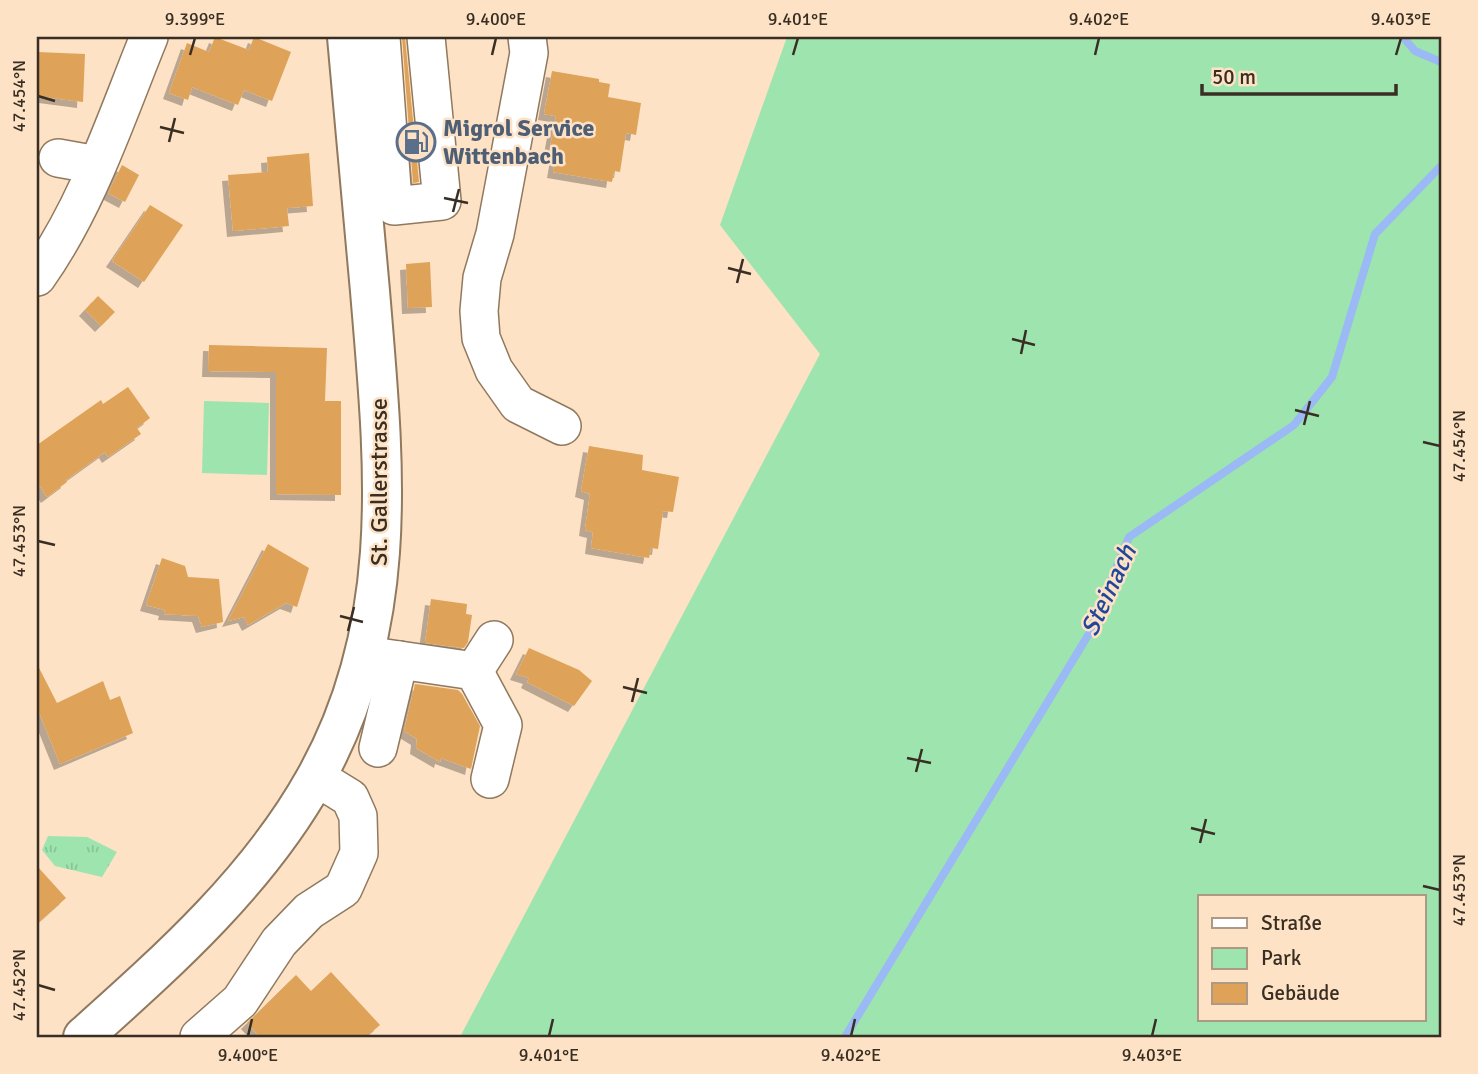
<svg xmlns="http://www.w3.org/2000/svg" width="1478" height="1074" font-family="Signika,sans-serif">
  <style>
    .green { fill: #9de4af; fill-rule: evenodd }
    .park { fill: url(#park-tufts) }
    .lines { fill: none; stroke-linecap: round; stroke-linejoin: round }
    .stream { stroke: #9ab9f5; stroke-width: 8 }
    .building { fill: #dea258; filter: url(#shadow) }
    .minor-casing { stroke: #90795e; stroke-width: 40 }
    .major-casing { stroke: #90795e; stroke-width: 42 }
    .minor { stroke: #fff; stroke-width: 37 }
    .major { stroke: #fff; stroke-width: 38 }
    .ticks { fill: none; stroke: #382e23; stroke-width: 2.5 }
    .labels { text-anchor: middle; stroke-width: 5; stroke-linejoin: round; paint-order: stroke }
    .service-label { font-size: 24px; font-weight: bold; fill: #4e5e75; stroke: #fde2c5; text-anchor: start }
    .street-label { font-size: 24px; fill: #382e23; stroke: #fde2c5 }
    .water-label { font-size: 26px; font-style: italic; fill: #20479c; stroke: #fde2c5 }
    .neatline { fill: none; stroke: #382e23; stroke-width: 2.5 }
    .ticks-label { font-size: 18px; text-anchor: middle; fill: #382e23 }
  </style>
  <defs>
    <pattern id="park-tufts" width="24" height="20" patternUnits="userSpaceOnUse" patternTransform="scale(1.75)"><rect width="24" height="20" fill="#9de4af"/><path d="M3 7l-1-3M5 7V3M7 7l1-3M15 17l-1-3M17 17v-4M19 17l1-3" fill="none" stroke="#88c496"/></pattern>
    <filter id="shadow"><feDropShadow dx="-6" dy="6" stdDeviation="0" flood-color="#0004"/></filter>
  </defs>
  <rect width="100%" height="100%" fill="#fde2c5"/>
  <g class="green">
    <path d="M787 37H1441V1037H460L820 354 720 225ZM1200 897H1424V1020H1200Z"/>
    <path d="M204 401 269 403 267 475 202 473Z"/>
  </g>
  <path class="park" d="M48 836 87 837 117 852 102 877 55 866 42 850Z"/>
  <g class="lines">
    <g class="stream">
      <path d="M1403 37 1415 51 1441 62"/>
      <path d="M845 1037 1090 632 1129 537 1294 425 1332 377 1375 234 1441 166"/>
    </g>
  </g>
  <g class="building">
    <path d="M215 37 249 50 254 37 291 52 272 101 244 90 238 105 192 87 188 100 169 93 187 43 209 52Z"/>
    <path d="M402 37H405L419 182 413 183Z"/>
    <path d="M37 52 85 54 83 102 37 96Z"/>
    <path d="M552 71 599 79V82L610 84 608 97 641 103 636 135 626 133 620 172 614 171 612 182 553 172 556 155 549 153 556 116 544 114Z"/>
    <path d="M309 153 313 206 287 208 289 226 233 231 228 175 268 172 267 157Z"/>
    <path d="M122 165 139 175 125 202 108 193Z"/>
    <path d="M150 205 183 225 144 282 112 261Z"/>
    <path d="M430 262 432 307 408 308 406 264Z"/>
    <path d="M98 296 115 312 101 326 85 310Z"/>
    <path d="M209 345 327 348 325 401H341V495L276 494V372L208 371Z"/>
    <path d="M128 387 150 418 137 428 141 434 108 457 105 452 66 480 67 482 47 497 37 482V445L101 400 103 404Z"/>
    <path d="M589 446 643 455 642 470 679 477 673 512 663 511 658 549 651 548 649 558 591 548 593 532 585 530 590 494 581 491Z"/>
    <path d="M268 544 309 568 297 607 286 603 248 625 244 617 228 621Z"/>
    <path d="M162 558 185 566 188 577 219 579 223 622 202 627 198 616 164 614 165 610 146 605Z"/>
    <path d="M431 599 467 604 466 614 472 615 468 642 464 648 425 643Z"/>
    <path d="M529 648 579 670 592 681 574 706 527 682 529 678 516 674Z"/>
    <path d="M37 664 57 703 103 681 110 700 120 696 133 733 60 764 37 707Z"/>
    <path d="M415 684 458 690 462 694 480 726 471 769 441 758 440 762 416 748 417 739 404 731Z"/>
    <path d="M37 866 66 898 37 924Z"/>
    <path d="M331 972 380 1025 366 1037H260L247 1023 296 975 311 991Z"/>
  </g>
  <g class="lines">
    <defs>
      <g id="minor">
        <path d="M381 37 392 188"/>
        <path d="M527 37 529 53 495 234 482 278 479 311 481 338 494 370 518 404 562 426"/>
        <path d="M58 158 97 165"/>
        <path d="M362 191 392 188 394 206 442 201 426 37"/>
        <path d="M37 277C88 205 116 118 149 37"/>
        <path d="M365 655 474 671 503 725 490 779"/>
        <path d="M474 671 494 640"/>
        <path d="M378 748 399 660"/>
        <path d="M199 1037 240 1001 279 942 309 911 343 889 359 853 358 816 350 798 316 777"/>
      </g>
      <path id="major" d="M83 1037C169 960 258 881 315 779 403 623 384 461 370 291 362 206 355 121 347 37"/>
    </defs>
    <use href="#minor" class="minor-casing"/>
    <use href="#major" class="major-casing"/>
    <use href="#minor" class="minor"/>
    <use href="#major" class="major"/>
  </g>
  <path class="ticks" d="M190 55 195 38M492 55 496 38M793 55 798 38M1095 55 1099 38M1396 55 1401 38M38 96 55 101M160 127 184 133M169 142 175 118M444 198 468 203M453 212 459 189M728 268 751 274M737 283 743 259M1012 339 1035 345M1021 354 1026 330M1295 410 1319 416M1304 425 1310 401M1423 442 1440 446M38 541 55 545M340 616 363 622M348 631 354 607M623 687 647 693M632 702 638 678M907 758 931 763M916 772 922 749M1191 828 1215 834M1200 843 1206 819M1423 886 1440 890M38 985 55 990M248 1036 252 1019M549 1036 553 1019M851 1036 855 1019M1152 1036 1156 1019"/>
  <defs>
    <symbol id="fuel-ring" viewBox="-11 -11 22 22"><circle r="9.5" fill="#fde2c5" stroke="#5c6f8a" stroke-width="1.5"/><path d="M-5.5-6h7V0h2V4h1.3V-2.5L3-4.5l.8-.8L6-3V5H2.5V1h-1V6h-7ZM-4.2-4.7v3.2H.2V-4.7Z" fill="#5c6f8a"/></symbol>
  </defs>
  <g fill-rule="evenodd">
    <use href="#fuel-ring" x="394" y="120" width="44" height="44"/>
  </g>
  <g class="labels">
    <g class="service-label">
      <text x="443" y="136">Migrol Service<tspan x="443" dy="28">Wittenbach</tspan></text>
    </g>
    <g class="street-label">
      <text transform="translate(379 482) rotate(-90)" y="8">St. Gallerstrasse</text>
    </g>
    <g class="water-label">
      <text transform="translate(1108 590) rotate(-65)" y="9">Steinach</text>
    </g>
  </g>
  <rect width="1478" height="1074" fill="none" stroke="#fde2c5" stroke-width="77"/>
  <rect x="1198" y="895" width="228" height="126" fill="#fde2c5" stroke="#ae9a84" stroke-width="2"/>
  <rect x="1212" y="918" width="35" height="10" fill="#ffffff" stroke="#ae9a84" stroke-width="2"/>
  <text x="1261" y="930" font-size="21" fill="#382e23">Straße</text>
  <rect x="1212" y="948" width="35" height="21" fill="#9de4af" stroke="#ae9a84" stroke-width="2"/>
  <text x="1261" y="965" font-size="21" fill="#382e23">Park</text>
  <rect x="1212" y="983" width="35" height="21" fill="#dea258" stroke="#ae9a84" stroke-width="2"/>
  <text x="1261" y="1000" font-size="21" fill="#382e23">Gebäude</text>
  <path d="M1202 84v10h194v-10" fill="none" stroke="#382e23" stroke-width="3.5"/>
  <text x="1212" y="84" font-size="21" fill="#382e23" stroke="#fde2c5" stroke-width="5" paint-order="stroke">50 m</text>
  <rect x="38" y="38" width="1402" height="998" class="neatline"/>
  <g class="ticks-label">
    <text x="195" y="25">9.399°E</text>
    <text x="496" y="25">9.400°E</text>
    <text x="798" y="25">9.401°E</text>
    <text x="1099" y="25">9.402°E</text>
    <text x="1401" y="25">9.403°E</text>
    <text transform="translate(19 96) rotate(-90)" y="6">47.454°N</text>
    <text transform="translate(1459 446) rotate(-90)" y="6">47.454°N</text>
    <text transform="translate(19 541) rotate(-90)" y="6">47.453°N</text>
    <text transform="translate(1459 890) rotate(-90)" y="6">47.453°N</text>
    <text transform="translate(19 985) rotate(-90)" y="6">47.452°N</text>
    <text x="248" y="1061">9.400°E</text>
    <text x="549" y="1061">9.401°E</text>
    <text x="851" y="1061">9.402°E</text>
    <text x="1152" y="1061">9.403°E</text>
  </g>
</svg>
